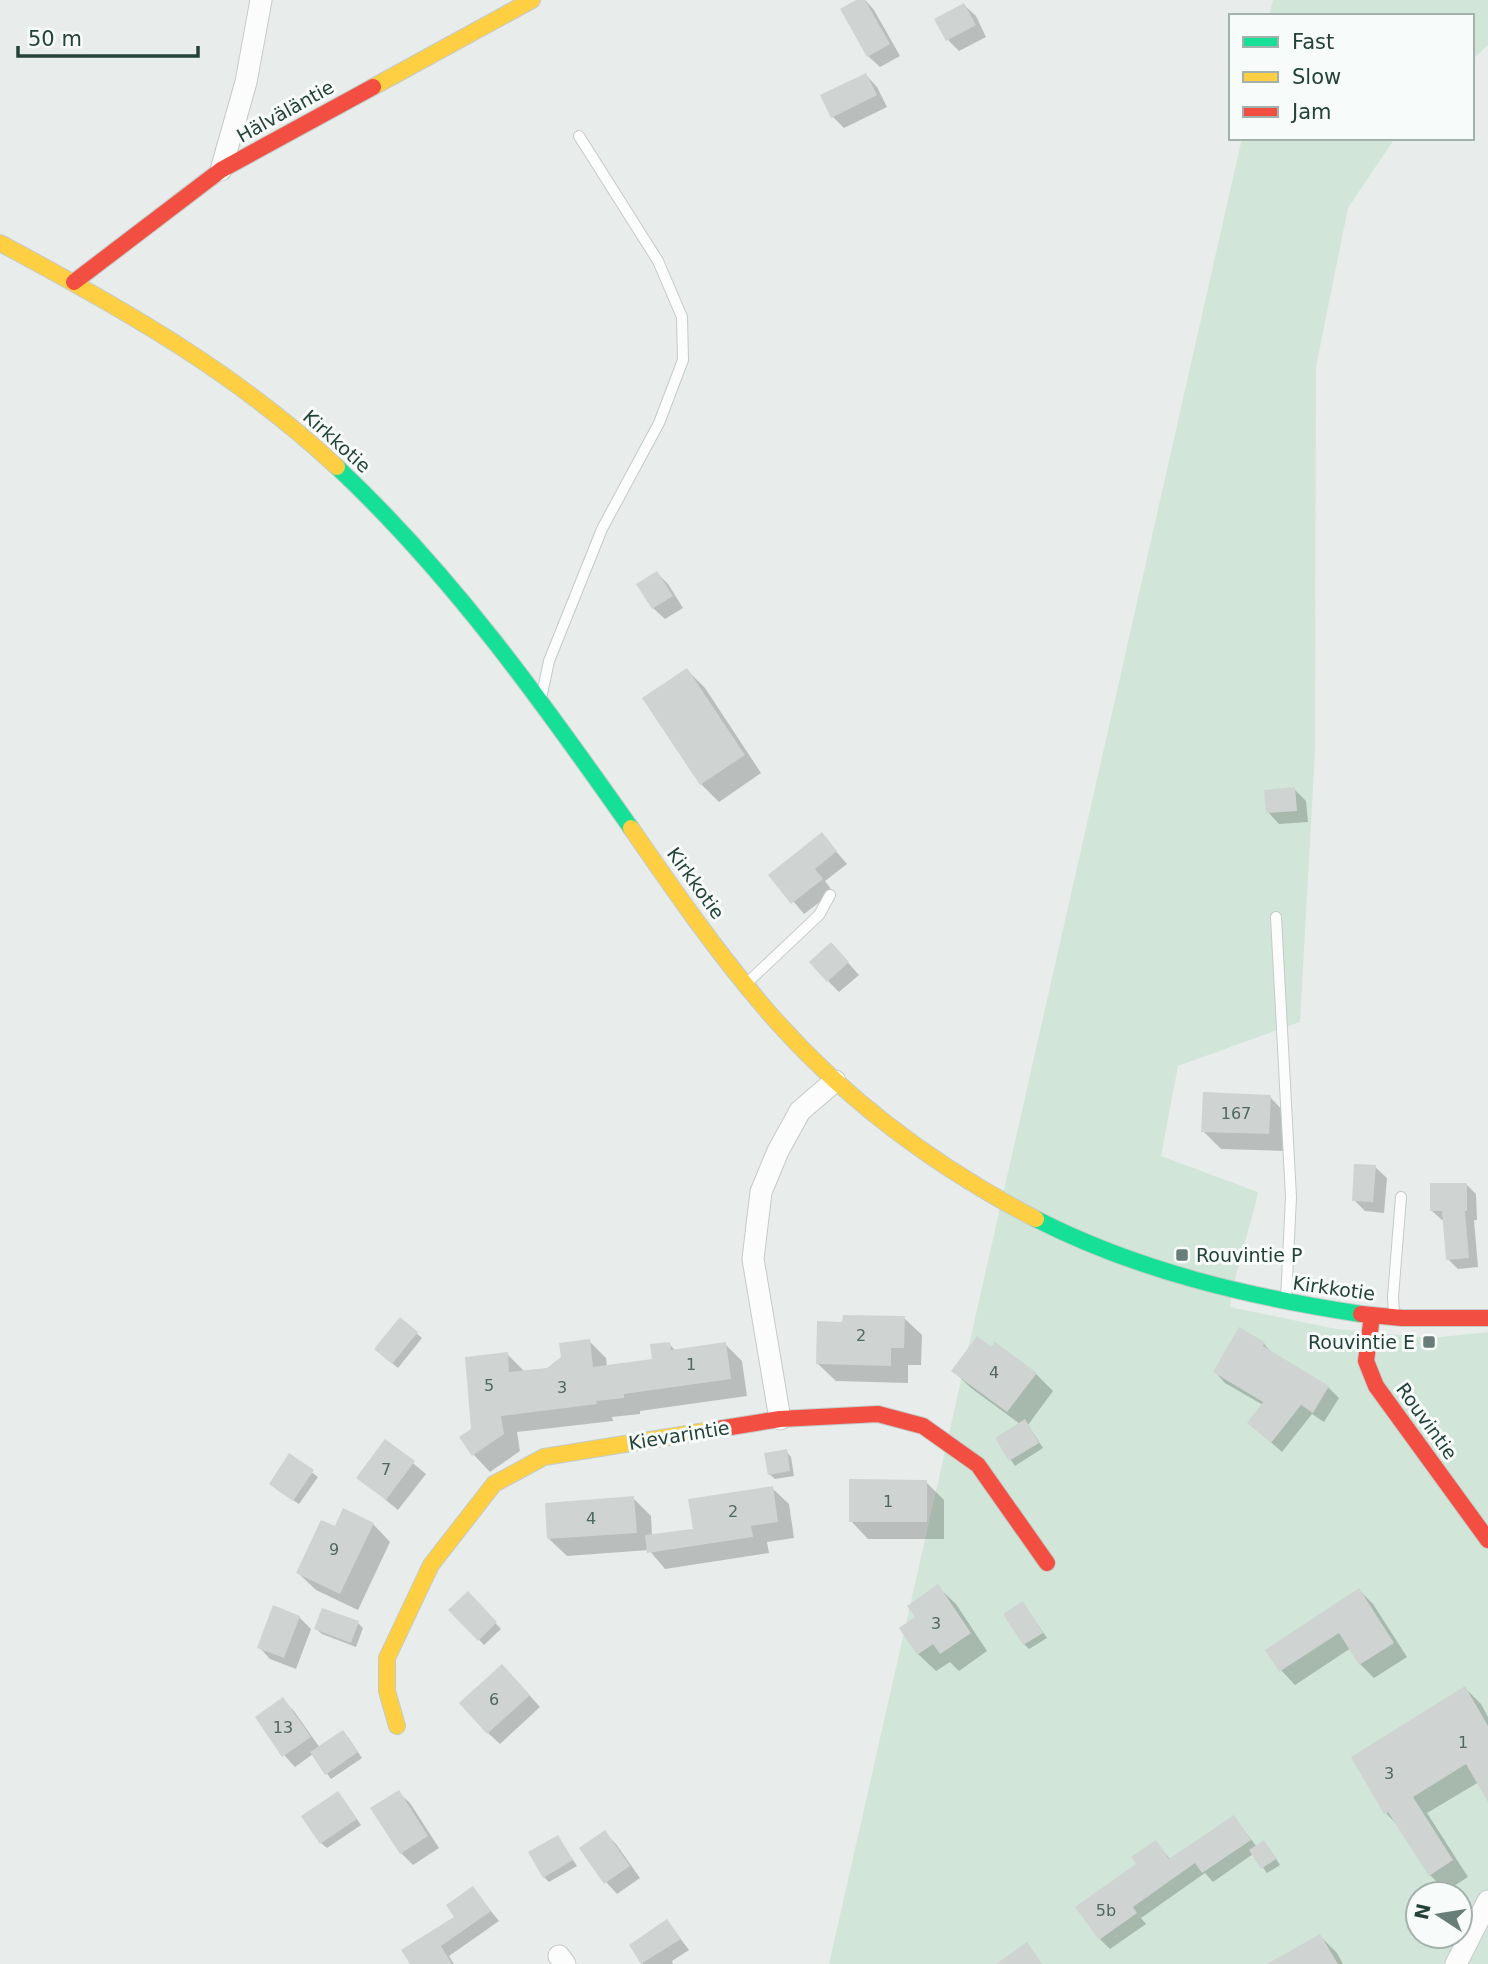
<svg xmlns="http://www.w3.org/2000/svg" width="1488" height="1964" font-family="'DejaVu Sans',sans-serif">
  <style>
    .green { fill: #d1e6d8; fill-rule: evenodd }
    .shadow { fill: #0003 }
    .building { fill: #cfd4d2 }
    .lines { fill: none; stroke-linecap: round; stroke-linejoin: round }
    .lane-casing { stroke: #c5cac8; stroke-width: 12 }
    .street-casing { stroke: #c5cac8; stroke-width: 23 }
    .fast-casing { stroke: #c3cbc8; stroke-width: 18 }
    .slow-casing { stroke: #c3cbc8; stroke-width: 18 }
    .jam-casing { stroke: #c3cbc8; stroke-width: 18 }
    .lane { stroke: #fcfcfc; stroke-width: 10 }
    .street { stroke: #fcfcfc; stroke-width: 21 }
    .fast { stroke: #16e098; stroke-width: 16 }
    .slow { stroke: #ffcf43; stroke-width: 16 }
    .jam { stroke: #f24e42; stroke-width: 16 }
    .poi-dot { fill: #697e78; stroke: #f7fbf9; stroke-width: 2.5 }
    .labels { text-anchor: middle; stroke-width: 6; stroke-linejoin: round; paint-order: stroke }
    .number-label { font-size: 16px; fill: #506761 }
    .street-label { font-size: 19px; fill: #24423a; stroke: #f7fbf9 }
    .poi-label { font-size: 19px; fill: #24423a; stroke: #f7fbf9; text-anchor: start }
  </style>
  <rect width="100%" height="100%" fill="#e8edeb"/>
  <g class="green">
    <path d="M1273 0H1488V45L1472 60V16H1269Z"/>
    <path d="M1242 138H1395L1348 208 1316 367 1315 752 1300 1022 1178 1066 1161 1156 1258 1192C1250 1231 1235 1268 1230 1307L1336 1329 1432 1338 1488 1332V1964H829ZM1418 1894H1460V1936H1418Z"/>
  </g>
  <g class="shadow">
    <path d="M860 0H865L874 10 900 56 880 67 868 56Z"/>
    <path d="M964 5 976 16 986 37 959 51 948 40Z"/>
    <path d="M866 75 877 87 887 107 844 128 833 117Z"/>
    <path d="M657 573 668 584 683 608 665 619 653 608Z"/>
    <path d="M687 670 705 688 761 773 719 802 701 784Z"/>
    <path d="M1294 789 1306 801 1308 822 1279 824 1268 812Z"/>
    <path d="M822 835 847 864 825 881 833 892 804 914 771 875Z"/>
    <path d="M842 956 859 975 839 992 828 981Z"/>
    <path d="M1270 1097 1287 1115 1286 1151 1221 1149 1203 1131Z"/>
    <path d="M1375 1167 1387 1178 1384 1213 1365 1211 1354 1200Z"/>
    <path d="M1466 1184 1476 1194 1477 1220H1474L1478 1267 1458 1269 1448 1259 1445 1220H1442L1432 1211Z"/>
    <path d="M904 1318 922 1335 921 1365H908V1383L836 1381 818 1364 844 1323Z"/>
    <path d="M400 1319 422 1338 398 1368 381 1354Z"/>
    <path d="M589 1341 606 1358 607 1367 654 1361 669 1344 676 1351 725 1344 742 1361 747 1396 640 1411V1414L612 1417 613 1421 517 1432 520 1451 490 1472 474 1455 461 1438 473 1430 507 1354 524 1371 547 1370Z"/>
    <path d="M1264 1344 1274 1355 1328 1387 1339 1398 1324 1422 1312 1414 1282 1452 1249 1423 1263 1405 1225 1383 1215 1372Z"/>
    <path d="M953 1371 1036 1374 1053 1391 1028 1425 1043 1448 1015 1466 997 1439 1020 1424 971 1388Z"/>
    <path d="M386 1441 426 1474 398 1510 359 1478Z"/>
    <path d="M786 1451 791 1457 794 1476 775 1479 769 1474Z"/>
    <path d="M290 1456 318 1477 299 1504 276 1489Z"/>
    <path d="M926 1482 944 1500V1539H868L851 1521Z"/>
    <path d="M772 1488 789 1504 794 1538 767 1542 769 1553 665 1569 649 1550 567 1556 549 1539 633 1498 651 1516 652 1536 695 1531Z"/>
    <path d="M373 1524 390 1542 358 1610 316 1590 298 1573Z"/>
    <path d="M938 1587 956 1604 987 1651 959 1671 950 1662 936 1671 918 1654V1618Z"/>
    <path d="M1359 1590 1373 1604 1407 1657 1374 1678 1360 1664 1351 1648 1295 1685 1281 1670Z"/>
    <path d="M468 1594 501 1629 484 1645 451 1610Z"/>
    <path d="M1023 1603 1047 1638 1029 1649 1024 1644Z"/>
    <path d="M299 1617 311 1629 296 1669 270 1659 259 1647Z"/>
    <path d="M358 1623 363 1628 356 1647 322 1634 316 1629Z"/>
    <path d="M514 1678 540 1707 500 1744 488 1733Z"/>
    <path d="M1465 1688 1481 1704 1488 1717V1796L1479 1782 1427 1813 1468 1877 1446 1891 1430 1875 1399 1827 1386 1813Z"/>
    <path d="M282 1699 294 1711 320 1748 348 1737 362 1758 331 1779 313 1754 295 1767 284 1755Z"/>
    <path d="M398 1792 410 1803 439 1848 413 1865 401 1853 373 1808Z"/>
    <path d="M343 1799 361 1825 327 1848 321 1843Z"/>
    <path d="M1234 1817 1257 1847 1264 1843 1269 1848 1280 1865 1267 1873 1253 1854 1213 1882 1205 1873 1141 1918 1146 1924 1110 1949 1100 1939 1078 1907 1138 1865 1155 1842 1171 1860Z"/>
    <path d="M604 1832 616 1844 640 1878 617 1894 606 1882Z"/>
    <path d="M558 1837 577 1866 549 1882 544 1877Z"/>
    <path d="M472 1888 499 1921 449 1956 454 1964H412L457 1917Z"/>
    <path d="M667 1921 689 1950 672 1961 673 1964H643L631 1945Z"/>
    <path d="M1320 1936 1337 1953 1343 1964H1271Z"/>
  </g>
  <g class="building">
    <path d="M856 0H865L890 44 867 57 840 9Z"/>
    <path d="M964 3 976 25 946 41 934 19Z"/>
    <path d="M866 73 877 95 831 118 820 95Z"/>
    <path d="M657 571 673 596 652 609 636 584Z"/>
    <path d="M687 668 745 755 700 785 642 698Z"/>
    <path d="M1295 787 1297 811 1266 813 1264 790Z"/>
    <path d="M822 832 837 851 815 869 823 879 791 904 768 875Z"/>
    <path d="M831 942 849 962 827 982 809 962Z"/>
    <path d="M1203 1092 1271 1095 1269 1134 1201 1132Z"/>
    <path d="M1354 1164 1376 1165 1373 1202 1352 1201Z"/>
    <path d="M1430 1183H1467V1211H1465L1469 1258 1446 1260 1442 1211H1430Z"/>
    <path d="M843 1315 905 1316 904 1348H891V1366L816 1364 817 1321 842 1322Z"/>
    <path d="M400 1317 418 1332 392 1364 374 1349Z"/>
    <path d="M1239 1327 1265 1342 1263 1346 1329 1386 1313 1413 1301 1405 1271 1443 1247 1423 1263 1402 1213 1372Z"/>
    <path d="M977 1336 991 1347 995 1342 1037 1373 1007 1412 951 1371Z"/>
    <path d="M590 1339 593 1367 652 1359 650 1344 670 1342 671 1350 726 1342 731 1379 624 1394V1398L596 1401 597 1404 501 1416 504 1434 472 1456 459 1437 471 1429 465 1357 508 1352 509 1372 547 1368 561 1357 559 1343Z"/>
    <path d="M1025 1419 1039 1443 1009 1461 995 1438Z"/>
    <path d="M385 1439 415 1461 386 1500 356 1478Z"/>
    <path d="M787 1449 790 1471 768 1475 764 1453Z"/>
    <path d="M289 1453 314 1470 293 1501 269 1484Z"/>
    <path d="M849 1479 927 1480V1522H849Z"/>
    <path d="M773 1486 778 1522 751 1526 753 1537 647 1553 645 1535 693 1529 688 1499Z"/>
    <path d="M634 1496 637 1533 547 1539 545 1503Z"/>
    <path d="M343 1508 374 1523 340 1594 296 1573 321 1520 335 1526Z"/>
    <path d="M938 1584 971 1633 940 1654 933 1644 917 1655 899 1628 915 1617 907 1606Z"/>
    <path d="M1359 1588 1394 1643 1359 1665 1339 1633 1279 1672 1265 1650Z"/>
    <path d="M468 1591 497 1622 478 1641 448 1610Z"/>
    <path d="M1023 1601 1043 1633 1023 1645 1003 1614Z"/>
    <path d="M273 1605 300 1616 284 1658 257 1648Z"/>
    <path d="M322 1608 359 1621 351 1643 314 1629Z"/>
    <path d="M502 1664 530 1695 487 1734 459 1703Z"/>
    <path d="M1465 1686 1488 1726V1802L1466 1764 1413 1797 1453 1860 1429 1876 1388 1812 1384 1814 1351 1757Z"/>
    <path d="M283 1697 311 1737 282 1757 255 1717Z"/>
    <path d="M343 1730 358 1752 325 1775 310 1752Z"/>
    <path d="M399 1790 428 1836 400 1854 370 1808Z"/>
    <path d="M338 1791 357 1819 320 1844 301 1816Z"/>
    <path d="M1234 1815 1251 1840 1202 1873 1195 1863 1133 1907 1137 1913 1099 1940 1075 1907 1136 1864 1131 1857 1156 1840 1169 1859Z"/>
    <path d="M605 1830 630 1866 604 1884 579 1848Z"/>
    <path d="M558 1835 573 1860 543 1878 528 1852Z"/>
    <path d="M1264 1840 1276 1859 1261 1869 1249 1850Z"/>
    <path d="M473 1886 491 1911 441 1946 452 1964H410L401 1950 454 1917 446 1905Z"/>
    <path d="M667 1919 681 1939 641 1964 629 1945Z"/>
    <path d="M1320 1934 1338 1964H1267Z"/>
    <path d="M1027 1942 1042 1964H996Z"/>
  </g>
  <g class="lines">
    <defs>
      <g id="lane">
        <path d="M542 694 549 661 602 529 659 423 683 360 682 317 658 261 579 136"/>
        <path d="M1276 917 1291 1197 1286 1300"/>
        <path d="M748 982 819 915 830 895"/>
        <path d="M1394 1315 1393 1297 1401 1197"/>
      </g>
      <g id="street">
        <path d="M221 170 246 82 261 0"/>
        <path d="M780 1419 753 1259 761 1192 778 1151 800 1111 835 1081"/>
        <path d="M559 1956 565 1964"/>
        <path d="M1456 1964 1488 1901"/>
      </g>
      <g id="fast">
        <path d="M337 467C451 574 541 700 631 828"/>
        <path d="M1036 1219C1138 1271 1249 1297 1361 1314"/>
      </g>
      <g id="slow">
        <path d="M373 87 532 0"/>
        <path d="M0 243C120 307 237 373 337 467"/>
        <path d="M631 828C673 889 716 951 764 1007 839 1095 934 1166 1036 1219"/>
        <path d="M397 1726 387 1691V1658L431 1565 494 1484 544 1457 718 1429"/>
      </g>
      <g id="jam">
        <path d="M74 282 221 170 373 87"/>
        <path d="M1361 1314 1402 1318H1488"/>
        <path d="M1372 1316 1366 1361 1376 1386 1488 1540"/>
        <path d="M718 1429 780 1419 878 1414 923 1426 978 1465 1047 1563"/>
      </g>
    </defs>
    <use href="#lane" class="lane-casing"/>
    <use href="#street" class="street-casing"/>
    <use href="#fast" class="fast-casing"/>
    <use href="#slow" class="slow-casing"/>
    <use href="#jam" class="jam-casing"/>
    <use href="#lane" class="lane"/>
    <use href="#street" class="street"/>
    <use href="#fast" class="fast"/>
    <use href="#slow" class="slow"/>
    <use href="#jam" class="jam"/>
  </g>
  <g class="poi-dot">
    <rect x="1175" y="1248" width="14" height="14" rx="3.5"/>
    <rect x="1422" y="1335" width="14" height="14" rx="3.5"/>
  </g>
  <g class="labels">
    <g class="number-label">
      <text x="1236" y="1119">167</text>
      <text x="861" y="1341">2</text>
      <text x="691" y="1370">1</text>
      <text x="994" y="1378">4</text>
      <text x="489" y="1391">5</text>
      <text x="562" y="1393">3</text>
      <text x="386" y="1475">7</text>
      <text x="888" y="1507">1</text>
      <text x="733" y="1517">2</text>
      <text x="591" y="1524">4</text>
      <text x="334" y="1555">9</text>
      <text x="936" y="1629">3</text>
      <text x="494" y="1705">6</text>
      <text x="283" y="1733">13</text>
      <text x="1463" y="1748">1</text>
      <text x="1389" y="1779">3</text>
      <text x="1106" y="1916">5b</text>
    </g>
    <g class="street-label">
      <text transform="translate(285 111) rotate(-29)" y="7">Hälväläntie</text>
      <text transform="translate(337 441) rotate(42)" y="7">Kirkkotie</text>
      <text transform="translate(696 883) rotate(54)" y="7">Kirkkotie</text>
      <text transform="translate(1334 1288) rotate(8)" y="7">Kirkkotie</text>
      <text transform="translate(1427 1421) rotate(54)" y="7">Rouvintie</text>
      <text transform="translate(679 1435) rotate(-9)" y="7">Kievarintie</text>
    </g>
    <g class="poi-label">
      <text x="1196" y="1262">Rouvintie P</text>
      <text x="1415" y="1349" text-anchor="end">Rouvintie E</text>
    </g>
  </g>
  <rect x="1229" y="14" width="245" height="126" fill="#f7fbf9" stroke="#a3b1ad" stroke-width="2"/>
  <rect x="1243" y="37" width="35" height="10" fill="#16e098" stroke="#a3b1ad" stroke-width="2"/>
  <text x="1292" y="49" font-size="21" fill="#24423a">Fast</text>
  <rect x="1243" y="72" width="35" height="10" fill="#ffcf43" stroke="#a3b1ad" stroke-width="2"/>
  <text x="1292" y="84" font-size="21" fill="#24423a">Slow</text>
  <rect x="1243" y="107" width="35" height="10" fill="#f24e42" stroke="#a3b1ad" stroke-width="2"/>
  <text x="1292" y="119" font-size="21" fill="#24423a">Jam</text>
  <g transform="translate(1439 1915) rotate(282)"><circle r="33" fill="#f7fbf9" stroke="#a3b1ad" stroke-width="2"/>
  <path d="M0-5L12 26L0 18L-12 26Z" fill="#697e78"/>
  <text y="-10" font-size="19" font-weight="bold" text-anchor="middle" fill="#24423a">N</text>
  </g>
  <path d="M18 46v10h180v-10" fill="none" stroke="#24423a" stroke-width="3.5"/>
  <text x="28" y="46" font-size="21" fill="#24423a" stroke="#f7fbf9" stroke-width="5" paint-order="stroke">50 m</text>
</svg>
